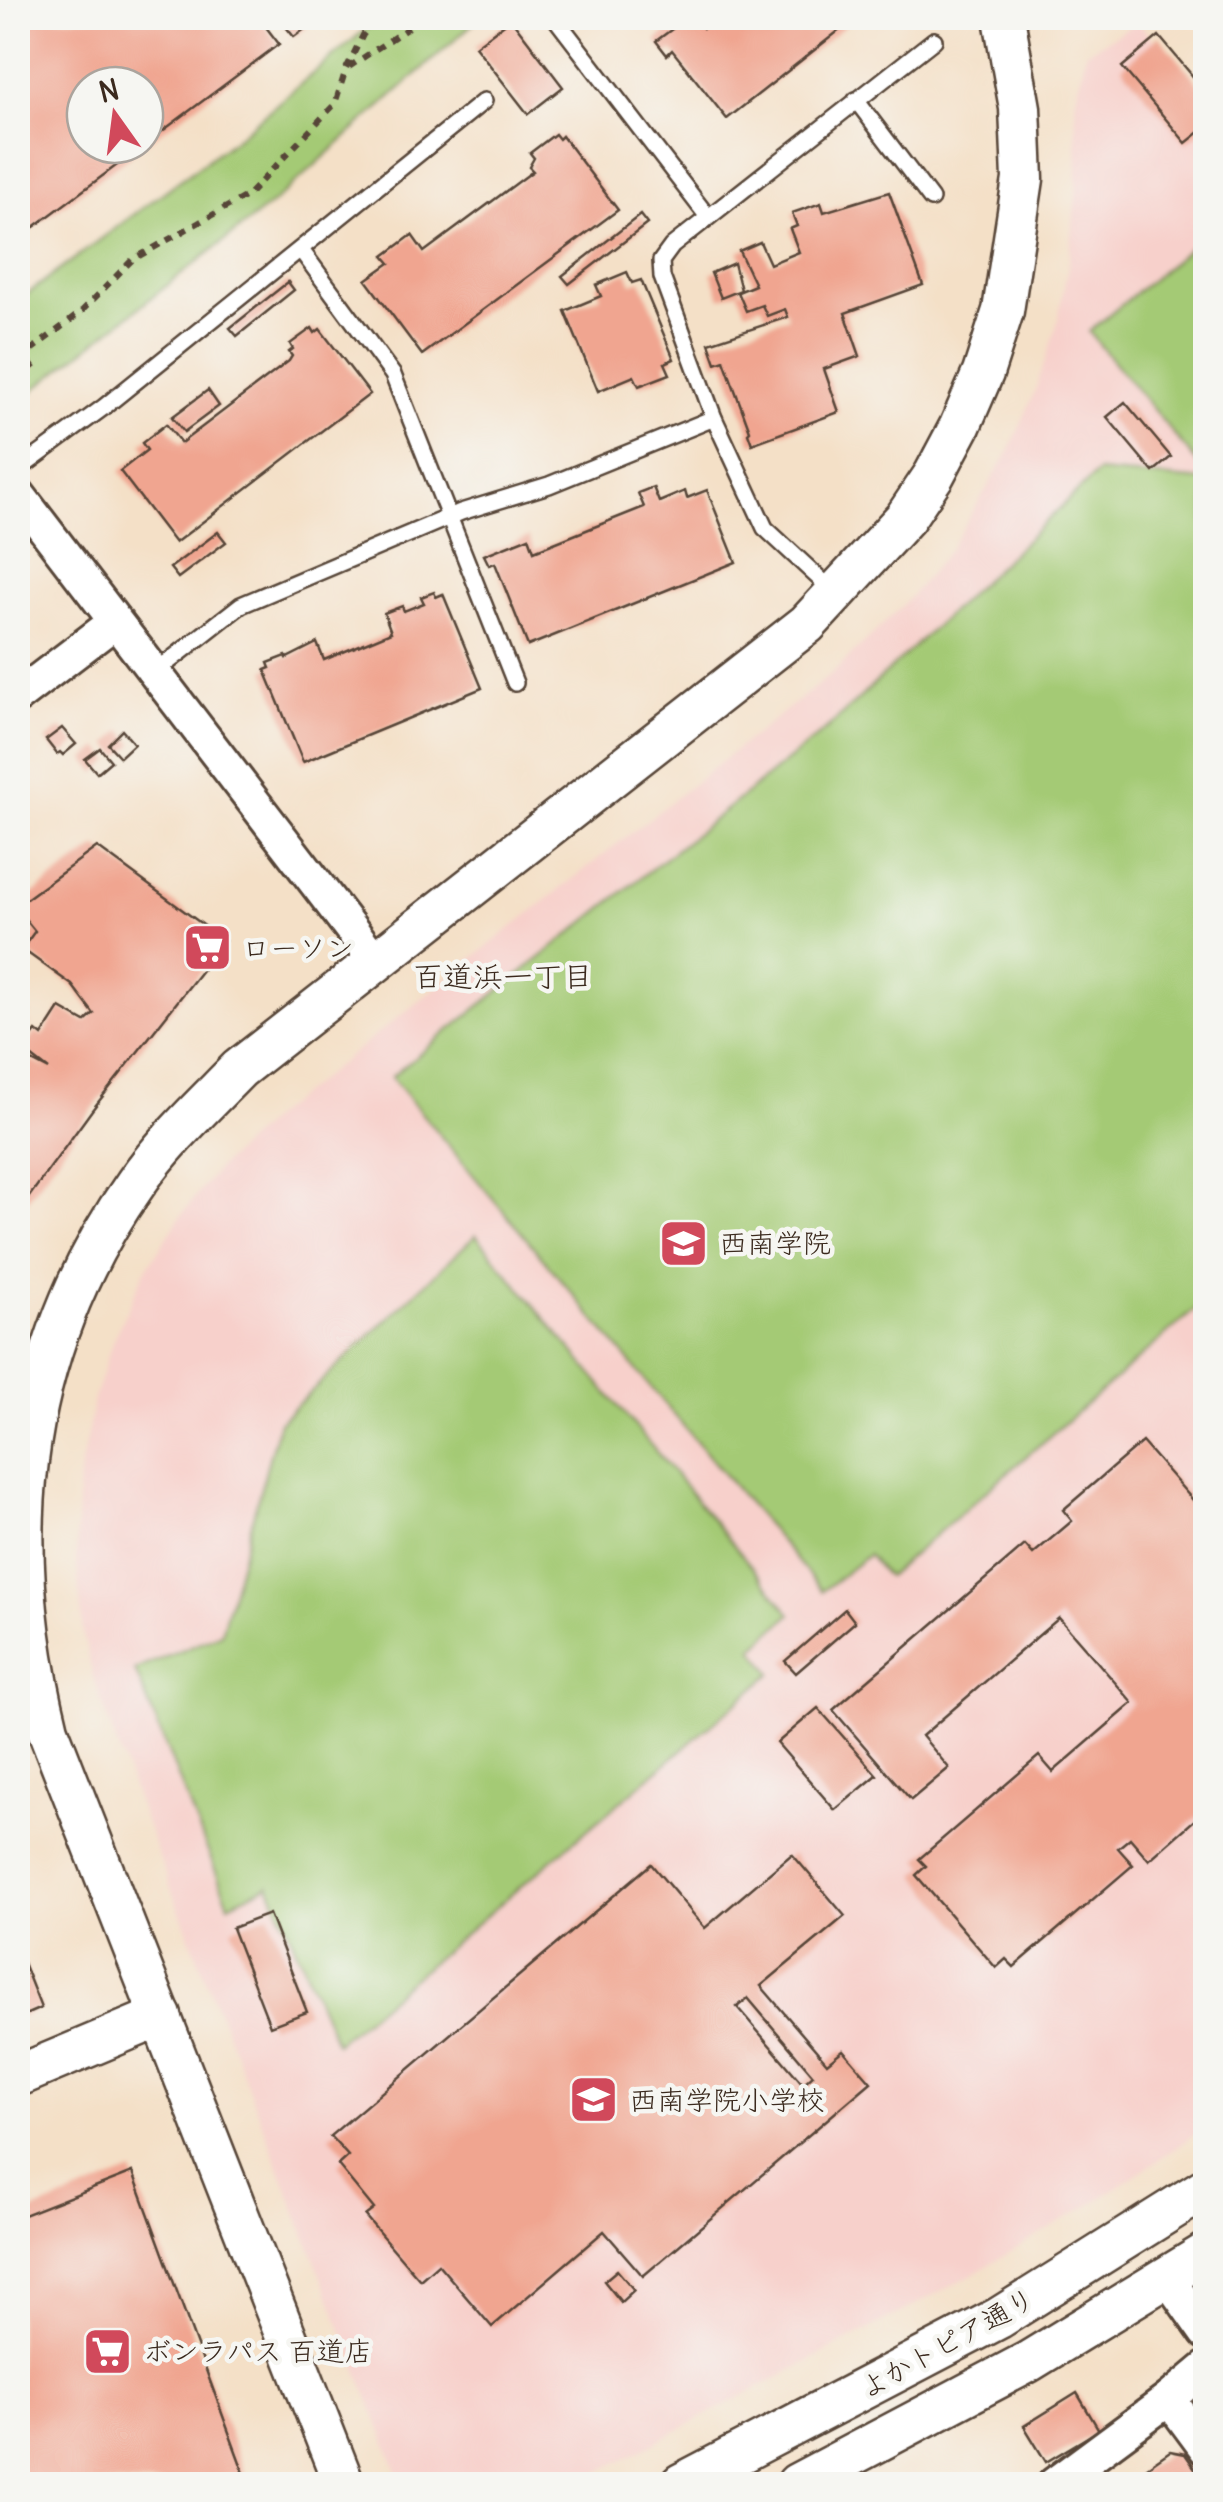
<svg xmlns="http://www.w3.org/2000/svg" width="1223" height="2502" font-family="Delius,'Klee One',sans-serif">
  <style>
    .built { fill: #f7d0cb }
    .green { fill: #a4ca75; stroke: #707a4a; stroke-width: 2.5 }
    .building { fill: #f0a590; fill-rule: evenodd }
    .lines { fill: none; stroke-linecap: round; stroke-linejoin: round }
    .service-casing { stroke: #574537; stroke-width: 20 }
    .minor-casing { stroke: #574537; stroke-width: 38 }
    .tertiary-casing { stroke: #574537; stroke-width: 45 }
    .path { stroke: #574537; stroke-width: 6; stroke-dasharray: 8 8; stroke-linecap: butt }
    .service { stroke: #fff; stroke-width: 15 }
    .minor { stroke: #fff; stroke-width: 32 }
    .tertiary { stroke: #fff; stroke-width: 40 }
    .labels { text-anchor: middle; stroke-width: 9; stroke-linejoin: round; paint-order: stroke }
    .poi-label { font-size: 28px; fill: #3b2a1e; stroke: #f6f6f2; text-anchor: start }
    .street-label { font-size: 28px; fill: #3b2a1e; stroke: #f6f6f2 }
    .neighbourhood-label { font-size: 30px; fill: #3b2a1e; stroke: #f6f6f2 }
  </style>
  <rect width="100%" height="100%" fill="#f6f6f2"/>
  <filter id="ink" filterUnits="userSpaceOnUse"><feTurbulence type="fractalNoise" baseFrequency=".01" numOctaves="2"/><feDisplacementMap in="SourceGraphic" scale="20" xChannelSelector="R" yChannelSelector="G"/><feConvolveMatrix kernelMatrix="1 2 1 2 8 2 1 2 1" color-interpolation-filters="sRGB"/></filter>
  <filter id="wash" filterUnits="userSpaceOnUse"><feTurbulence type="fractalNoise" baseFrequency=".0048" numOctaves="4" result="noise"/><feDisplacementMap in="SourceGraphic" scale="40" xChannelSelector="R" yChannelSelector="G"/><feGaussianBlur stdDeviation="2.25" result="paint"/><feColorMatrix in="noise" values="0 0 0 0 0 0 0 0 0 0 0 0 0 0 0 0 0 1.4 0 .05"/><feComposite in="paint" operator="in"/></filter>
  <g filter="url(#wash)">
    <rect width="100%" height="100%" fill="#f4e0c7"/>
    <path class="built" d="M1138 22 1206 101 1205 2128 1095 2202 979 2271 577 2484H402L135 1796 93 1677 83 1635 76 1551 79 1475 94 1399 112 1342 144 1272 182 1214 218 1168 275 1115 833 673 904 604 950 549 1010 450 1035 391 1057 324 1069 260 1077 183 1075 103 1086 52Z"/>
    <g class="green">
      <path d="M379 18H479L274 202 18 402V301L234 140Z"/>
      <path d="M1205 235V472L1089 332Z"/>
      <path d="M1098 472 1205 481V1301L887 1577 868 1555 822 1591 391 1077 828 728Z"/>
      <path d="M476 1235 791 1614 753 1648 772 1673 336 2043 269 1885 229 1904 135 1670 221 1633 279 1422Z"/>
    </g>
    <g id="blocks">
      <g class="building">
        <path d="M18 18H259L279 44 145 144V85H85V145H144L18 239Z"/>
        <path d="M279 18H311L314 22 294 37Z"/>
        <path d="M687 18H695L703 28 716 18H855L727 119 672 50 667 55 656 41Z"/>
        <path d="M511 19 563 87 528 114 475 46Z"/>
        <path d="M1159 36 1206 92V127L1186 143 1122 67Z"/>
        <path d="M555 134 559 139 562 136 618 210 422 355 366 280 390 263 384 256 412 235 424 252 533 171 529 167 534 158 530 153Z"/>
        <path d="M889 192 923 285 845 313 860 356 824 369 839 412 752 444 748 433 750 431 724 360 716 363 709 343 788 317 785 309 767 316 762 305 746 311 738 292 755 285 739 251 760 242 770 264 799 252 790 229 797 226 792 213 821 203 824 212Z"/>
        <path d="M640 215 647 224 569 284 562 276Z"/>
        <path d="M734 263 741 290 721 298 711 273Z"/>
        <path d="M627 272 632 283 641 280 674 359 665 363 670 374 639 386 634 376 598 391 565 311 601 296 596 285Z"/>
        <path d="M288 282 294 290 237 336 230 328Z"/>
        <path d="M312 328 315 333 320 329 370 394 175 543 120 471 147 450 142 443 166 424 181 443 289 361 292 356 289 352 293 349 290 344Z"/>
        <path d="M25 354 35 367 19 379 18 360Z"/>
        <path d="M208 390 219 406 184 432 172 417Z"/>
        <path d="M1125 402 1171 457 1153 472 1107 417Z"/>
        <path d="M653 487 659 502 685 491 687 498 707 490 736 562 528 646 495 563 489 565 484 555 529 537 534 551 644 507 638 493Z"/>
        <path d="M218 532 226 542 178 578 170 568Z"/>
        <path d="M434 592 436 597 443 594 482 688 303 762 265 670 270 668 268 663 286 656 287 658 317 643 324 660 391 632 384 613 402 606 404 611 424 603 421 597Z"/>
        <path d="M62 728 76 744 63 755 60 752 57 754 46 740Z"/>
        <path d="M122 730 134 744 120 757 108 744Z"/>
        <path d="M100 748 111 761 97 773 85 759Z"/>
        <path d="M97 847 225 941 92 1110 18 1212V1062L22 1056 49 1070 22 1049 36 1031 42 1036 60 1008 85 1022 94 1014 72 985 22 949 35 931 18 910V905Z"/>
        <path d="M18 997 30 1014 25 1017 30 1024 18 1034Z"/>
        <path d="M1142 1442 1206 1515V1810L1149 1860 1130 1838 1118 1848 1133 1865 1014 1967 1006 1959 996 1968 916 1875 926 1866 919 1859 1039 1756 1053 1772 1133 1703 1059 1618 922 1736 949 1768 911 1800 833 1710 1025 1545 1033 1554 1072 1521 1063 1510Z"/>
        <path d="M845 1609 855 1622 796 1673 785 1661Z"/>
        <path d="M818 1708 877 1775 835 1810 777 1743Z"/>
        <path d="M792 1854 845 1916 761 1986 827 2063 843 2050 871 2082 643 2276 604 2231 492 2327 438 2264 420 2280 365 2216 374 2209 338 2165 348 2156 330 2136 651 1864 705 1928ZM748 1998 813 2075 803 2084 737 2007Z"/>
        <path d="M269 1914 307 2012 270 2026 232 1928Z"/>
        <path d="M18 1950 41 2008 18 2018Z"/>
        <path d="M133 2172 248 2484H18V2217Z"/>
        <path d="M617 2270 634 2290 621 2302 604 2281Z"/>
        <path d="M1077 2393 1099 2430 1046 2462 1024 2426Z"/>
        <path d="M1170 2451 1185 2454 1206 2484H1133L1142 2479 1140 2472Z"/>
      </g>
    </g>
  </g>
  <g filter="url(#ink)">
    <use href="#blocks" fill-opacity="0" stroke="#574537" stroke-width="2.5"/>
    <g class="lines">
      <defs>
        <g id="service">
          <path d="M558 18 556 19 708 217"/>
          <path d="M856 100 931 199"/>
          <path d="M301 250 393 375 515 683"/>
          <path d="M18 470 104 407 484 101"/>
          <path d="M834 592 765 528 714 418 662 277 661 261 672 246 934 40"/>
          <path d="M154 673 241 605 461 512 549 485 714 418"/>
        </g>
        <g id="minor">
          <path d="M18 494 377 963"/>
          <path d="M18 696 115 622"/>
          <path d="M1168 2279 1206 2333"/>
          <path d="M1169 2399 1206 2449"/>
          <path d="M1054 2484 1169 2399 1206 2368"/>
        </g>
        <g id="tertiary">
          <path d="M18 2076 161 2016"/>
          <path d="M344 2484 48 1730C0 1536 18 1350 136 1183 165 1141 203 1106 239 1069L807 624 905 518 934 475 960 426 983 373 1003 311 1023 179 1020 108 1004 18"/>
          <path d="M681 2484 999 2318 1206 2188"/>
          <path d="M797 2484 1028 2362 1206 2253"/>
        </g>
      </defs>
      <use href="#service" class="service-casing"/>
      <use href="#minor" class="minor-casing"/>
      <use href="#tertiary" class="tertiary-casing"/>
      <g class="path">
        <path d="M349 67 423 18"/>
        <path d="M18 360 80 313 132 260 248 195 335 104 346 69 363 35 376 18"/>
      </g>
      <use href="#service" class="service"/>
      <use href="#minor" class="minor"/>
      <use href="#tertiary" class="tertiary"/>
    </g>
  </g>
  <defs>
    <symbol id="supermarket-square" viewBox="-11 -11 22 22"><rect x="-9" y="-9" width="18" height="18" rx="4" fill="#d1495b" stroke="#f6f6f2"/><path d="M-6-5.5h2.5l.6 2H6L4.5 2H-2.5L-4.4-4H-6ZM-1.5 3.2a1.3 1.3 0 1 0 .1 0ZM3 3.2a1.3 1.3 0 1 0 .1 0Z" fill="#fff"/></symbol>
    <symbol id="school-square" viewBox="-11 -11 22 22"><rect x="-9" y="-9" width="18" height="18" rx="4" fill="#d1495b" stroke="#f6f6f2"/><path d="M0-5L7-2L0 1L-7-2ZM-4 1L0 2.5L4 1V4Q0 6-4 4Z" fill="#fff"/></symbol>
  </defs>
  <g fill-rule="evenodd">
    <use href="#supermarket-square" x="180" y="920" width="55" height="55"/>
    <use href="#school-square" x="656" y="1216" width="55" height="55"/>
    <use href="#school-square" x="566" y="2072" width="55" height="55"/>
    <use href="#supermarket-square" x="80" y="2324" width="55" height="55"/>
  </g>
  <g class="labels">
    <g class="poi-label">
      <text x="242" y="958">ローソン</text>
      <text x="719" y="1253">西南学院</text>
      <text x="629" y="2110">西南学院小学校</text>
      <text x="143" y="2361">ボンラパス 百道店</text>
    </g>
    <g class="street-label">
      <text transform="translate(947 2343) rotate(-29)" y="10">よかトピア通り</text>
    </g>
    <g class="neighbourhood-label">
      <text x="503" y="987">百道浜一丁目</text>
    </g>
  </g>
  <rect width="1223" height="2502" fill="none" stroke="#f6f6f2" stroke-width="60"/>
  <g transform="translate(115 115) rotate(346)"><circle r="48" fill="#f6f6f2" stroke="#aba49d" stroke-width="2.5"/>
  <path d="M0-8L18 38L0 25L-18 38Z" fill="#d1495b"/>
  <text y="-15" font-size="28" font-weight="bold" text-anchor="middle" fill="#3b2a1e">N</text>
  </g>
</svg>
